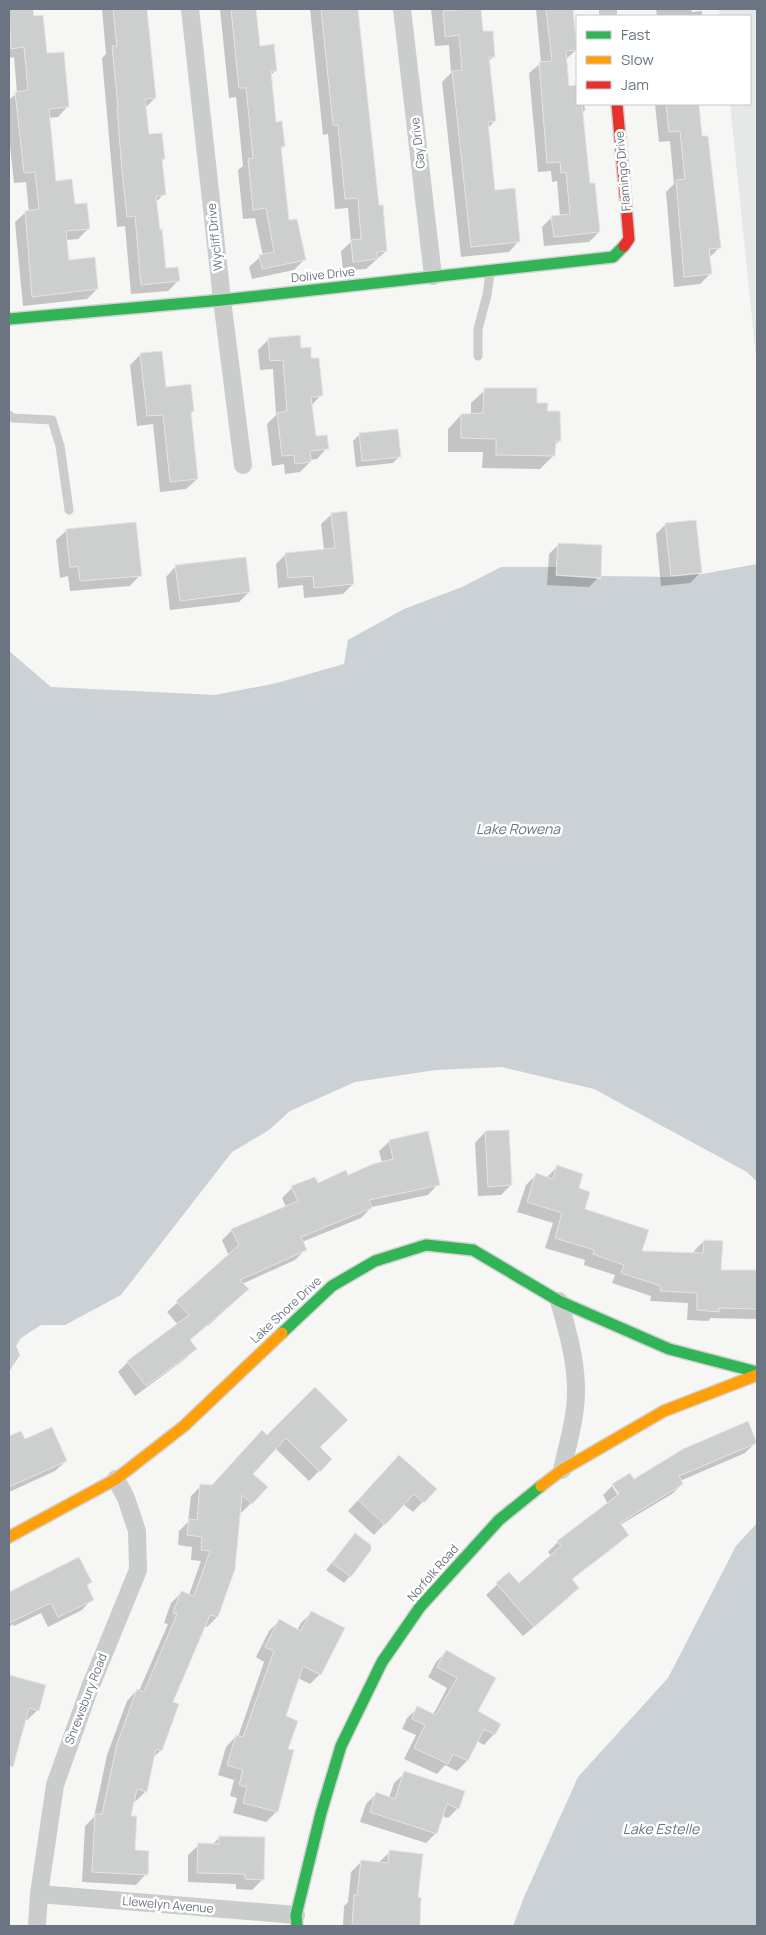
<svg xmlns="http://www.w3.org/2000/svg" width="766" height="1935" font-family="Manrope,sans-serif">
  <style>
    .built { fill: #e6e7e7 }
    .water { fill: #cbd1d4 }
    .shadow { fill: #0003 }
    .building { fill: #cdcece; stroke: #e5e5e4 }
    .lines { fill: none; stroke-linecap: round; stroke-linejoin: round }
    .fast-casing { stroke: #d2d2d2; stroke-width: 14 }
    .slow-casing { stroke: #d2d2d2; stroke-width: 14 }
    .jam-casing { stroke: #d2d2d2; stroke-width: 14 }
    .lane { stroke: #cbcccc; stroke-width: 9 }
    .street { stroke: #cbcccc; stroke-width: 18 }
    .fast { stroke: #30b455; stroke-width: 11 }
    .slow { stroke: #ff9f0a; stroke-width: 11 }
    .jam { stroke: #e5322d; stroke-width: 11 }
    .labels { text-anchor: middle; stroke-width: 5; stroke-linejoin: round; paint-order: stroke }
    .street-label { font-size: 12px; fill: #6a7581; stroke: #fff }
    .water-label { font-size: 14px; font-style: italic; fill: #66757d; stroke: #fff }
  </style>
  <rect width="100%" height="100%" fill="#f6f6f5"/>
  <path class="built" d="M719 9H757V366L730 104H750V16H720Z"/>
  <g class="water">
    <path d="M757 564V1182L747 1172 594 1089 502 1067 436 1070 355 1082 290 1111 269 1130 232 1152 121 1295 65 1325H41L21 1338 16 1346 20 1355 9 1372V651L51 687 215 695 277 683 344 664 348 640 404 609 462 587 501 567H556V576L601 579V576L671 577 702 574Z"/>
    <path d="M757 1523V1926H513L524 1897 578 1777 668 1678 736 1546Z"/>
  </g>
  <g class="shadow">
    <path d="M9 9H32L33 18 46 55 68 106 58 117 48 118 55 182 88 229 78 239 66 240 68 262 97 289 87 299 23 306 15 222 26 212H29L26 182 14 183 9 136V100L17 93 14 57 9 58Z"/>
    <path d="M102 9H145L155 98 145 108 148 136 164 159 161 162 164 194 155 203 165 269 178 281 168 291 131 294 125 226 117 227 102 58 106 54Z"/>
    <path d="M220 9H254L259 47 276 70 270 76 275 123 284 146 280 150 288 222 304 260 294 270 252 279 249 267 260 257 263 256 255 218 243 219 238 170 243 166 236 97 229 98Z"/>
    <path d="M310 9H357L378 206 386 251 366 269 343 271 341 251 351 242 348 208 335 209 328 134 323 135Z"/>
    <path d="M431 9H480L482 33 494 56 488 62 495 121 488 128 494 191 519 241 509 252 461 257 442 82 451 73 449 45 435 46Z"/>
    <path d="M536 9H571L576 50 565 60 568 87 577 86V104H584L585 110 582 113 589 185 599 232 589 242 544 246 542 227 552 217 560 216 557 181 552 182 551 171 538 172 529 73 541 63Z"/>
    <path d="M656 9H691L692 12 702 11V16H657Z"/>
    <path d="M655 104H698L701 138 720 247 709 258 710 274 700 284 674 287 666 192 674 184 670 141 659 142Z"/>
    <path d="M269 339 300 350 310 360 321 395 311 406 315 438 327 448 317 459 310 460V462L300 472 285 474 284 464 272 466 267 424 276 415 273 369 260 370 258 350Z"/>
    <path d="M140 355 165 388 193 411 190 414 197 479 186 489 160 492 153 424 137 426 130 365Z"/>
    <path d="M485 390 536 404 546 413 560 440 554 446V455L540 469 482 468 483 452H448V429L461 415H471V403Z"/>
    <path d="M360 434 399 457 393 463 356 467 353 441Z"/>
    <path d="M332 514 353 584 343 594 304 598 303 585 278 588 276 564 286 554 324 550 321 524Z"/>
    <path d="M666 524 701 572 690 583 661 586 656 534Z"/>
    <path d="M67 530 140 575 130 586 70 591 68 576 60 578 56 540Z"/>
    <path d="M559 544 599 577 589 587 547 585 549 554Z"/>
    <path d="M176 566 249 592 239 602 170 610 166 577Z"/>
    <path d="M485 1132 511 1185 501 1195 478 1196 475 1143Z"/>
    <path d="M390 1141 438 1184 428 1195 372 1207 361 1218 302 1242 305 1250 295 1260 242 1284 248 1289 208 1326 206 1324 189 1340 195 1349 185 1359 135 1396 118 1372 128 1362 178 1325 167 1312 229 1256 222 1240 232 1230 286 1207 282 1198 292 1188 317 1184 348 1176 382 1163 379 1151Z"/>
    <path d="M557 1167 577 1189 583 1209 641 1252 694 1254V1251L704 1241 720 1271 757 1272V1319L711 1318 708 1321 687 1320 688 1303 650 1301 651 1296 612 1283 615 1275 584 1265 585 1260 545 1248 553 1223 517 1212 526 1185 536 1175 546 1178Z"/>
    <path d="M315 1389 318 1447 331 1459 309 1481 275 1448 252 1474 251 1503 241 1513 239 1511 217 1617 207 1627 204 1626 171 1702 161 1750 153 1758 146 1791 136 1801H133L130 1817 134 1851 146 1874 136 1885 82 1882 85 1826 94 1817 107 1755 127 1701 137 1690 139 1691 168 1624 164 1623 171 1603 181 1593 189 1595 201 1561 191 1560 192 1547 178 1545 179 1531 188 1522 191 1496 201 1486 212 1487 267 1436Z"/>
    <path d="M21 1432 25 1440 66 1461 55 1471 9 1492V1438Z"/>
    <path d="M755 1443 745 1453 680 1481 682 1484 672 1494 620 1525 628 1535 617 1545 571 1580 568 1598 523 1636 486 1595 509 1573 519 1584 551 1556 548 1552 558 1542 608 1504 603 1495 612 1486 621 1500 623 1499 613 1485 634 1481Z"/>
    <path d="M389 1467 435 1489 413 1512 403 1504 374 1535 348 1511Z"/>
    <path d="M355 1534 350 1576 344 1583 326 1570Z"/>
    <path d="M91 1582 86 1587 92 1599 82 1610 48 1627 41 1613 14 1626 13 1624 9 1627V1595L12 1592Z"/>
    <path d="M311 1613 320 1674 310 1684 298 1678 284 1717 287 1750 277 1811 266 1822 233 1813 237 1798 230 1796 234 1780 218 1775 226 1747 236 1736 238 1737 264 1662 256 1657 269 1631 279 1621 297 1630 301 1623Z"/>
    <path d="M446 1652 476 1712 494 1734 484 1745 477 1741 467 1761 457 1771 445 1765 437 1774 404 1759 416 1735 402 1729 407 1718 418 1708 433 1715 447 1688 428 1677 436 1662Z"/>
    <path d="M11 1677 38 1710 27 1720H24L18 1744 9 1753V1679Z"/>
    <path d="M405 1773 458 1808 448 1818 442 1816 436 1833 426 1843 360 1822 366 1804 376 1794 389 1798 394 1783Z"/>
    <path d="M220 1837 263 1879 252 1890 236 1889V1884L188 1882V1855L199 1845H212Z"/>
    <path d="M390 1852 416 1899H420L419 1926H343L344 1906 348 1902 351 1872 361 1862H379Z"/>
  </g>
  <g class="building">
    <path d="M9 9H33L34 16 43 15 47 53 64 52 69 107 49 109 56 181 72 179 75 204 87 203 90 229 66 231 69 260 95 257 98 289 32 297 25 211 39 209 35 172 24 173 15 92 28 90 24 47 11 49Z"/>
    <path d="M113 9H147L156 98 145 99 149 134 162 133 165 159H162L166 195 156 196 160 230 162 229 166 268 178 267 180 281 141 285 135 216 127 217 122 171 117 108H118L112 46H117Z"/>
    <path d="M231 9H256L260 46 274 44 277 71H271L276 122 282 121 285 146 281 147 289 220 297 219 306 260 262 269 259 255 274 252 266 208 253 210 248 159 253 158 246 88H239Z"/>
    <path d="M321 9H358L379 205H383L387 251 377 252 378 259 353 262 351 240 361 239 358 198 345 199 338 125H333Z"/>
    <path d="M468 9H481L483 31H493L495 57H489L496 121 488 122 495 190 515 188 520 242 471 247 452 71 462 70 459 35 445 37 443 11Z"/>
    <path d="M546 9H573L577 50 566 51 569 86 577 85V104H582L590 183H595L600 232 554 237 551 216 570 214 566 172 561 173 560 162 547 163 539 62 552 61Z"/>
    <path d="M666 104H699L702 136H708L721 248 709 249 712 274 684 277 676 180 685 179 680 131 669 132Z"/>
    <path d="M300 335 301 348 311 347V358H319L323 396 311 397 316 436 327 435 329 449 310 451 311 462 295 464 294 455 282 456 277 413 287 411 283 360 270 361 268 338Z"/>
    <path d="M162 351 166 387 191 384 194 411 191 412 198 479 170 482 163 415 147 416 140 353Z"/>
    <path d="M484 388H537V403H548L547 411H560L561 441H556L555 456 496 455V439L461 438V414L483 413Z"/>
    <path d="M398 429 401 457 362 461 359 433Z"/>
    <path d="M347 511 354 584 314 588 313 576 288 578 285 553 335 548 331 513Z"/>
    <path d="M696 520 702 573 671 576 665 523Z"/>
    <path d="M136 522 142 576 80 581 78 566 70 568 66 529Z"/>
    <path d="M558 543 602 545 601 578 556 575Z"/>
    <path d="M246 557 250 592 180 601 175 565Z"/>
    <path d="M509 1130 512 1185 488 1187 485 1131Z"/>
    <path d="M428 1131 440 1185 369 1200 372 1208 301 1237 307 1250 240 1280 249 1289 190 1340 197 1349 146 1386 127 1361 189 1315 176 1301 239 1245 231 1229 298 1201 291 1186 315 1177 318 1183 346 1170 348 1175 373 1164 393 1159 389 1140Z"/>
    <path d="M557 1165 583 1174 579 1188 590 1192 585 1209 649 1230 642 1251 703 1253 704 1240 723 1241 721 1270H757V1309L719 1308V1312L697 1310V1293L660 1291 661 1286 621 1273 624 1265 593 1254 594 1250 555 1238 562 1213 527 1202 536 1173 553 1179Z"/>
    <path d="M315 1387 348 1420 320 1447 332 1459 320 1472 286 1438 253 1474 268 1487 252 1504 242 1495 235 1569 218 1617 210 1615 173 1702 179 1704 162 1751 156 1749 147 1792 137 1789 131 1816H137L135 1850 149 1851 148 1875 92 1872 95 1814H102L117 1744 137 1689 144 1692 177 1614 173 1613 181 1591 194 1596 210 1551 201 1550 202 1537 187 1535 189 1519 197 1520 200 1484 212 1485 262 1430 267 1435Z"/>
    <path d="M748 1421 757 1443 679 1476 683 1484 620 1523 629 1535 572 1579 579 1588 534 1627 496 1583 509 1572 519 1583 561 1546 557 1541 619 1494 612 1484 630 1473 634 1479 683 1449Z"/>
    <path d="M52 1427 67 1461 9 1487V1436L21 1431 25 1439Z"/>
    <path d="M399 1455 437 1489 424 1503 414 1494 385 1525 358 1500Z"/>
    <path d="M355 1533 371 1545V1550L351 1577 332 1563Z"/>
    <path d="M79 1557 92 1582 87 1585 94 1600 58 1617 51 1603 9 1623V1592Z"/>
    <path d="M311 1611 345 1628 321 1675 303 1666 286 1716 298 1721 288 1749 294 1750 278 1812 243 1803 247 1787 239 1785 243 1770 227 1765 236 1735 243 1737 274 1651 265 1647 279 1619 301 1631Z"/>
    <path d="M446 1650 496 1678 478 1711 501 1724 495 1735 484 1729 468 1761 453 1754 448 1764 414 1748 425 1725 412 1719 417 1706 436 1715 457 1678 437 1667Z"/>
    <path d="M9 1675 46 1685 39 1711 29 1708 13 1767 9 1766Z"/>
    <path d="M404 1771 465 1791 459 1809 447 1804 437 1834 370 1812 376 1792 395 1799Z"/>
    <path d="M219 1836 265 1837 264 1880 245 1879V1874L197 1873 198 1843 219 1844Z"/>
    <path d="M389 1850 423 1854 418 1897 421 1898 420 1926H352L354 1895H357L361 1860 388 1863Z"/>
  </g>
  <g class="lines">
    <defs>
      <g id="fast">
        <path d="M9 319 222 300 613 257 624 246"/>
        <path d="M282 1333 332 1286 375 1261 426 1245 473 1250 559 1301 669 1349 757 1372"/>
        <path d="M297 1926 296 1915 321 1813 341 1746 382 1662 420 1607 499 1520 541 1486"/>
      </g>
      <g id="slow">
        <path d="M541 1486 562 1470 664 1411 757 1375"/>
        <path d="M9 1537 116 1479 184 1426 282 1333"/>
      </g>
      <path id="jam" d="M617 104 629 239 624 246"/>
    </defs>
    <use href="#fast" class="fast-casing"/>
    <use href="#slow" class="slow-casing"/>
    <use href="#jam" class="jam-casing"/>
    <g class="lane">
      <path d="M478 356V329L487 295 490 273"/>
      <path d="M9 415 13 418 52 420 60 446 69 510"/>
    </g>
    <g class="street">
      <path d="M190 9 222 300 243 465"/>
      <path d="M402 9 433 276"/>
      <path d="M608 9V16"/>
      <path d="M559 1301C567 1329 575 1356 576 1386 577 1414 568 1443 562 1470"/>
      <path d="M39 1894 296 1915"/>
      <path d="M37 1926 39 1894 55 1785 89 1690 138 1570 137 1531 126 1498 116 1479"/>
    </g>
    <use href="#fast" class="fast"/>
    <use href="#slow" class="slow"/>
    <use href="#jam" class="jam"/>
  </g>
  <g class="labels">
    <g class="street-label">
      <text transform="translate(418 143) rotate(-97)" y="4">Gay Drive</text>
      <text transform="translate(623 171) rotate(-95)" y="4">Flamingo Drive</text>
      <text transform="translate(215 237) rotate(-96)" y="4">Wycliff Drive</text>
      <text transform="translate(323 275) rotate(-6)" y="4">Dolive Drive</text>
      <text transform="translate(286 1310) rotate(-43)" y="4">Lake Shore Drive</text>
      <text transform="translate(433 1573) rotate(-49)" y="4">Norfolk Road</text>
      <text transform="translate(86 1699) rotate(-69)" y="4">Shrewsbury Road</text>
      <text transform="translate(168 1905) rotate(5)" y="4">Llewelyn Avenue</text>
    </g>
    <g class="water-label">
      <text x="518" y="834">Lake Rowena</text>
      <text x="661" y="1834">Lake Estelle</text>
    </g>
  </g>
  <rect width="766" height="1935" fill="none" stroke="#6a7581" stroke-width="20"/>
  <rect x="576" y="15" width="175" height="90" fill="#ffffff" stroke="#c3c8cd"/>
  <rect x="586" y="31" width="25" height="8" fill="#30b455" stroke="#c3c8cd"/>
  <text x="621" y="40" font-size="15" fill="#6a7581">Fast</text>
  <rect x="586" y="56" width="25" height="8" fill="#ff9f0a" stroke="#c3c8cd"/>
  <text x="621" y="65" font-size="15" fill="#6a7581">Slow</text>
  <rect x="586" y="81" width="25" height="8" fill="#e5322d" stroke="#c3c8cd"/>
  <text x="621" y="90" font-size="15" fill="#6a7581">Jam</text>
</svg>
